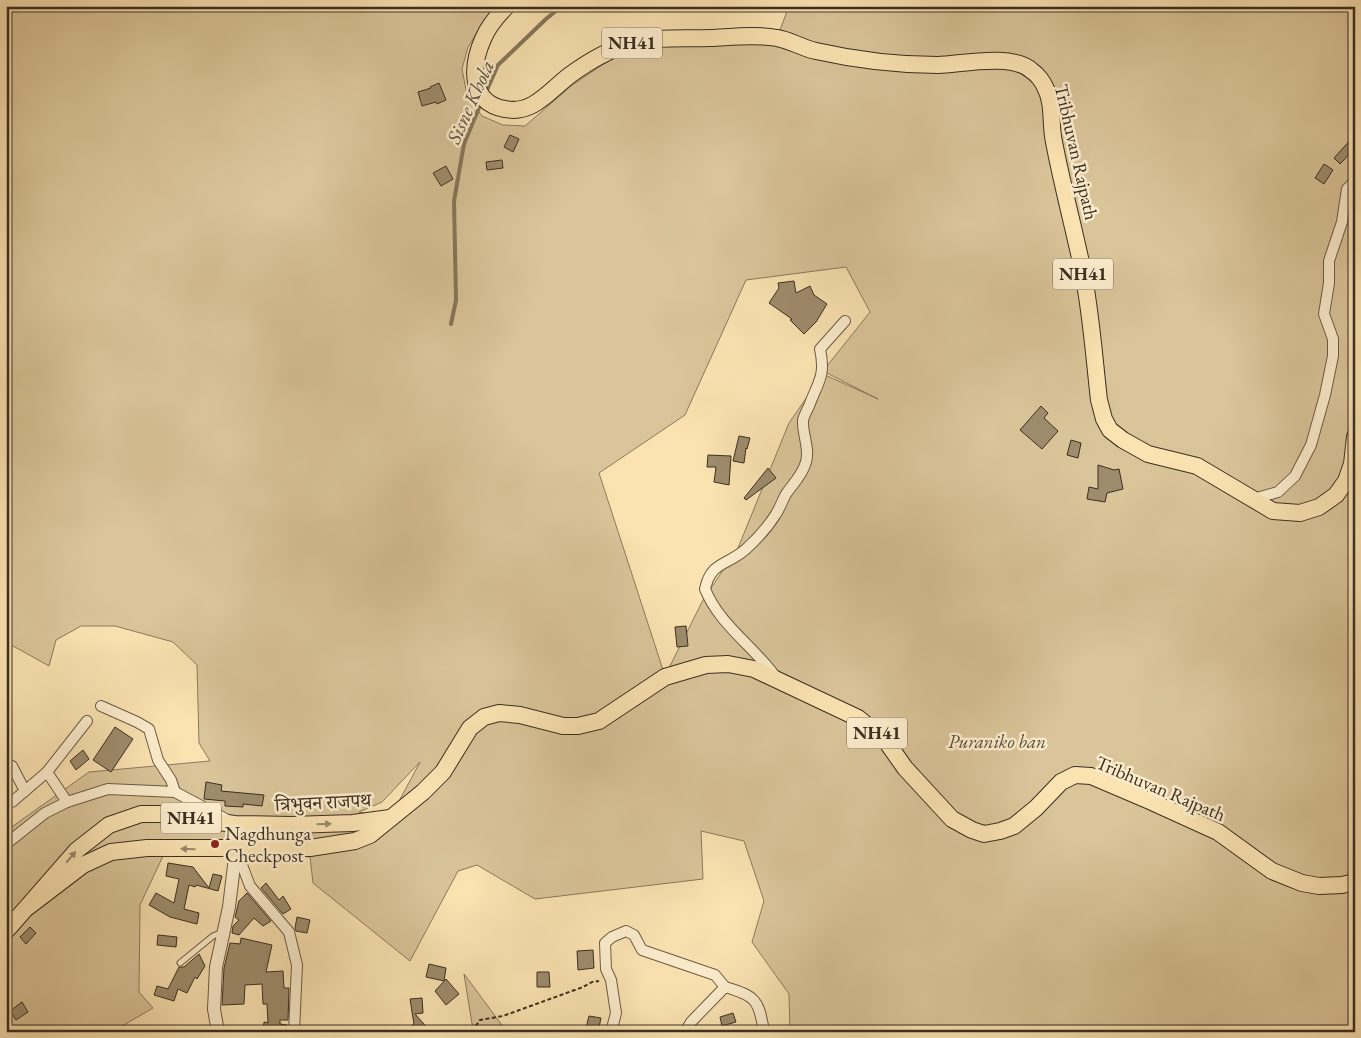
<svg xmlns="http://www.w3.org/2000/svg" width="1361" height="1038" font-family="'EB Garamond','Noto Serif Devanagari',serif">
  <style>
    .green { fill: #dac499; stroke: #8a7a5e; fill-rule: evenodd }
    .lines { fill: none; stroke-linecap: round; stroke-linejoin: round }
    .stream { stroke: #87765a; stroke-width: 4 }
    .building { fill: #9e8c6c; stroke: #3b2f22 }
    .service-casing { stroke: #6b5c46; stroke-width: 7 }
    .minor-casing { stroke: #6b5c46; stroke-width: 12 }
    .tertiary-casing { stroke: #6b5c46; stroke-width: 14 }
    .trunk-casing { stroke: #3b2f22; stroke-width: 18 }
    .path { stroke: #3b2f22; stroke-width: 2; stroke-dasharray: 4 2.5; stroke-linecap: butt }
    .service { stroke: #fceccc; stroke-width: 5 }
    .minor { stroke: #fceccc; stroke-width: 10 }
    .tertiary { stroke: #fceccc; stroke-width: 12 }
    .trunk { stroke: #fae2b1; stroke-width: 16 }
    .oneway { fill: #9a886a }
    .poi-dot { fill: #8f2418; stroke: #fceccc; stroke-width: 2 }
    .labels { text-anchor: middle; stroke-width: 5; stroke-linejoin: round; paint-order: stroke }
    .shield { fill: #fceccc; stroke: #756855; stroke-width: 1 }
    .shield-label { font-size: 18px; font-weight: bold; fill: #3b2f22 }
    .street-label { font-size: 19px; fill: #3b2f22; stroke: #fceccc }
    .park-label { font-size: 19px; font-style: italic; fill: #5b4d3a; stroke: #fceccc }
    .poi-label { font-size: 19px; fill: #3b2f22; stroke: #fceccc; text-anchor: start }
    .water-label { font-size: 20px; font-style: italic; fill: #5a4c3a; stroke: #fceccc }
  </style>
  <rect width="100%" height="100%" fill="#fae2b1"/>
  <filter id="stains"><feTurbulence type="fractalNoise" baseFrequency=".004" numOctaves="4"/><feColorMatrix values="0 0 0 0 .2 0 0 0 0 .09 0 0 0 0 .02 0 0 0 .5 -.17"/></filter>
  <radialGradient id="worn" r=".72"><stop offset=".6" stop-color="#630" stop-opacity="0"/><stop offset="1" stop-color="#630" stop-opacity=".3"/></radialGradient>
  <g class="green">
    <path d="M6 6H494L468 47 462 69 467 95 482 116 503 125 525 126 571 86 602 65 625 52 652 47 777 38 789 6H1355V1032H790L789 994 752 942 764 901 744 841 701 831 703 879 535 899 477 865 458 871 410 961 313 883 310 857 236 849 164 854 140 905 139 992 153 1008 112 1032H6V831L89 772 210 761 199 743 197 665 173 642 115 626H81L56 640 49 666 6 642ZM846 267 870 312 823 371 878 399 823 374 789 423 738 548 703 600 665 676 599 473 685 415 746 280ZM420 762 390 818 359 812 382 802Z"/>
    <path d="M464 974 507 1032H471L473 1030Z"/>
  </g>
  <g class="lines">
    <g class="stream">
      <path d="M486 92 498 65 546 19 562 6"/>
      <path d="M451 324 456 300 454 201 464 144 481 103"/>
    </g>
  </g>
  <g class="building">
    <path d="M439 83 446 100 437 104 436 102 422 106 418 92 431 88 430 87Z"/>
    <path d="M510 135 519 139 513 152 504 147Z"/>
    <path d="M1355 135V148L1340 164 1334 158Z"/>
    <path d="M502 160 503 168 487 170 486 162Z"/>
    <path d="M1324 164 1333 170 1324 184 1315 178Z"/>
    <path d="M446 166 453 179 441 186 433 173Z"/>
    <path d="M794 281 796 293 810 286 814 295 827 304 816 322 804 334 790 320 792 319 769 303 779 288 778 283Z"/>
    <path d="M1041 406 1048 413 1044 418 1058 431 1042 449 1020 430Z"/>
    <path d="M739 436 750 438 747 449 746 448 744 463 733 461Z"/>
    <path d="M1071 440 1081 443 1078 458 1067 455Z"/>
    <path d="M708 455 731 456 729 485 714 482 716 467H707Z"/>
    <path d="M1098 465 1114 470 1119 469 1123 489 1107 493 1105 502 1087 499 1089 487 1098 489Z"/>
    <path d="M768 468 776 478 746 500 744 498Z"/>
    <path d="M686 626 688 646 677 647 675 627Z"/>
    <path d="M115 727 133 739 111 772 93 760Z"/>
    <path d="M83 750 89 759 76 770 70 761Z"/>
    <path d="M206 782 222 785 221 791 264 795 262 806 243 804V807L225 806V801L204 799Z"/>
    <path d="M168 863 193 867 209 888 213 874 222 876 218 891 196 885 195 887 189 885 184 909 199 913 197 924 170 917 149 905 156 893 174 903 179 879 166 876Z"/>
    <path d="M266 883 279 900 283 896 291 909 283 914 261 888Z"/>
    <path d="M247 893 271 921 263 926 254 918 239 935 232 933 233 926 239 920 235 917 239 901Z"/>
    <path d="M297 917 310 920 307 933 296 931 295 928Z"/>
    <path d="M30 927 36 933 26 944 20 937Z"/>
    <path d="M158 935 177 937 176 947 157 945Z"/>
    <path d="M241 938 272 945 266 972 283 971 284 988H289L288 1020H280V1024L287 1025V1032H263L264 1022 268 1023 267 1004H263L262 984 245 985 244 1004 222 1005 224 968 230 943 240 944Z"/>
    <path d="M593 950 594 968 578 970 577 951Z"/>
    <path d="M199 954 205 966 197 979 195 977 187 993 178 989 174 1001 154 995 157 986 168 989 179 967H184Z"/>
    <path d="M429 964 446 968 444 981 426 977Z"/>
    <path d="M537 972H549L550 987H537Z"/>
    <path d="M446 979 459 994 446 1005 435 991Z"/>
    <path d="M422 998 423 1013 415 1014 431 1032H415L410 1027 414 1024 410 999Z"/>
    <path d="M22 1002 28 1012 16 1020 10 1011Z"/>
    <path d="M733 1013 736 1022 722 1026 720 1017Z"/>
    <path d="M589 1016 601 1018 598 1032H585Z"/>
  </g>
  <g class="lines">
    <defs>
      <path id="service" d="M180 963 213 936 223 932"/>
      <g id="minor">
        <path d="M1253 499 1278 492 1295 476 1311 445 1325 395 1333 356V339L1324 314 1329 283V261L1342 222 1347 189 1355 181"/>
        <path d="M775 676C753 646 719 624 705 589 711 561 727 566 746 549 757 539 768 527 776 514 780 508 782 501 786 494 793 484 803 474 806 462 810 448 802 434 803 420 804 416 807 410 809 406 818 382 826 376 820 349L845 321"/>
        <path d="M101 706 137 722 149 729 158 760 171 780 175 792"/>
        <path d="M12 766 25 791"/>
        <path d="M47 772 87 721"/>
        <path d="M12 802 47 772 67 802"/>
        <path d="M6 844 45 813 67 802 108 789 175 792 235 824 236 849 250 886 289 932 297 965 294 1032"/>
        <path d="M725 987C756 996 759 1000 764 1032"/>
        <path d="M611 1032 616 1013 611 980 606 969 605 943 612 937 626 931 634 935 642 950 715 975 725 987 691 1022 685 1032"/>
      </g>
      <path id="tertiary" d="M218 1032 214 1009 216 967 229 907 236 849"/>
      <g id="trunk">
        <path d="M507 6C497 16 488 27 483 39 471 66 469 103 505 109 533 115 550 90 570 75 588 62 607 50 629 44 654 36 684 39 710 38 732 37 756 34 777 38 790 40 802 48 816 51 856 60 897 65 938 65 963 64 1013 53 1032 71 1037 74 1043 82 1045 87 1054 103 1050 125 1054 142 1062 184 1073 225 1082 267 1091 311 1094 356 1099 400L1104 419 1110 430 1123 440 1148 454 1197 466 1273 511 1300 513 1319 507 1336 495 1346 481 1352 464 1355 437"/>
        <path d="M28 907 83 865 111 852 147 848H310L355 841 370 835 423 792 443 772 470 728 484 717 499 713 520 715 563 726H578L599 721 665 677 706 665 728 664 754 669 858 718 886 741 905 768 952 819 972 830 984 834 1000 831 1014 826 1036 808 1061 782 1075 775 1091 776 1152 802 1218 832 1272 871 1302 883 1319 886 1342 885 1355 882"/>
        <path d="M6 931 77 850 109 825 141 814H173L201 820 235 824 291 825 353 823 390 818"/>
      </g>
    </defs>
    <use href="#service" class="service-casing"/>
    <use href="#minor" class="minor-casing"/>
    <use href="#tertiary" class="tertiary-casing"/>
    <use href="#trunk" class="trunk-casing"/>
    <path class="path" d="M465 1032 473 1030 480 1020 503 1016 583 987 592 982 599 981"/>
    <use href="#service" class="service"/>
    <use href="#minor" class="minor"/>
    <use href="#tertiary" class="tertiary"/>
    <use href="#trunk" class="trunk"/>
  </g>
  <defs><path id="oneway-solid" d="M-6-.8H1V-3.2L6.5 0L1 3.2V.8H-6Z" transform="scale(1.25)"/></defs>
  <g class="oneway">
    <use href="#oneway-solid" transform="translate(324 824) rotate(-2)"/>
    <use href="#oneway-solid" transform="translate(188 849) rotate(-179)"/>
    <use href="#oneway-solid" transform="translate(71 857) rotate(-50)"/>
  </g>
  <circle class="poi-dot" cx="215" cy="844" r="5"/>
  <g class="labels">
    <g class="shield">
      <rect x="602" y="27.5" width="60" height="31" rx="4"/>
      <rect x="1053" y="258.5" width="60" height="31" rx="4"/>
      <rect x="847" y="717.5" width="60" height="31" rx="4"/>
      <rect x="161" y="802.5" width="60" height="31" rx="4"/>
    </g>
    <g class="shield-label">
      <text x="632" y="49">NH41</text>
      <text x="1083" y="280">NH41</text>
      <text x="877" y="739">NH41</text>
      <text x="191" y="824">NH41</text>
    </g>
    <g class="street-label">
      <text transform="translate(1077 152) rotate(77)" y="7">Tribhuvan Rajpath</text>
      <text transform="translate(1161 788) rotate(23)" y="7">Tribhuvan Rajpath</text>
      <text transform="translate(323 802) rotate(-3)" y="7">त्रिभुवन राजपथ</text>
    </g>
    <g class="park-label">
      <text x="997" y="748">Puraniko ban</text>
    </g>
    <g class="poi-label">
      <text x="225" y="840">Nagdhunga<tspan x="225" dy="22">Checkpost</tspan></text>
    </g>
    <g class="water-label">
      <text transform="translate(470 102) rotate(-66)" y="7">Sisne Khola</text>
    </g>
  </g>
  <rect width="1361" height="1038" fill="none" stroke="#fae2b1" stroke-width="25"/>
  <rect x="8" y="8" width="1346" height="1023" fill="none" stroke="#3b2f22" stroke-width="2.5"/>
  <rect x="12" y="12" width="1336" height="1013" fill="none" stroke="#3b2f22"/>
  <rect width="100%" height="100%" filter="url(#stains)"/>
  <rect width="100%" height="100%" fill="url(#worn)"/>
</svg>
